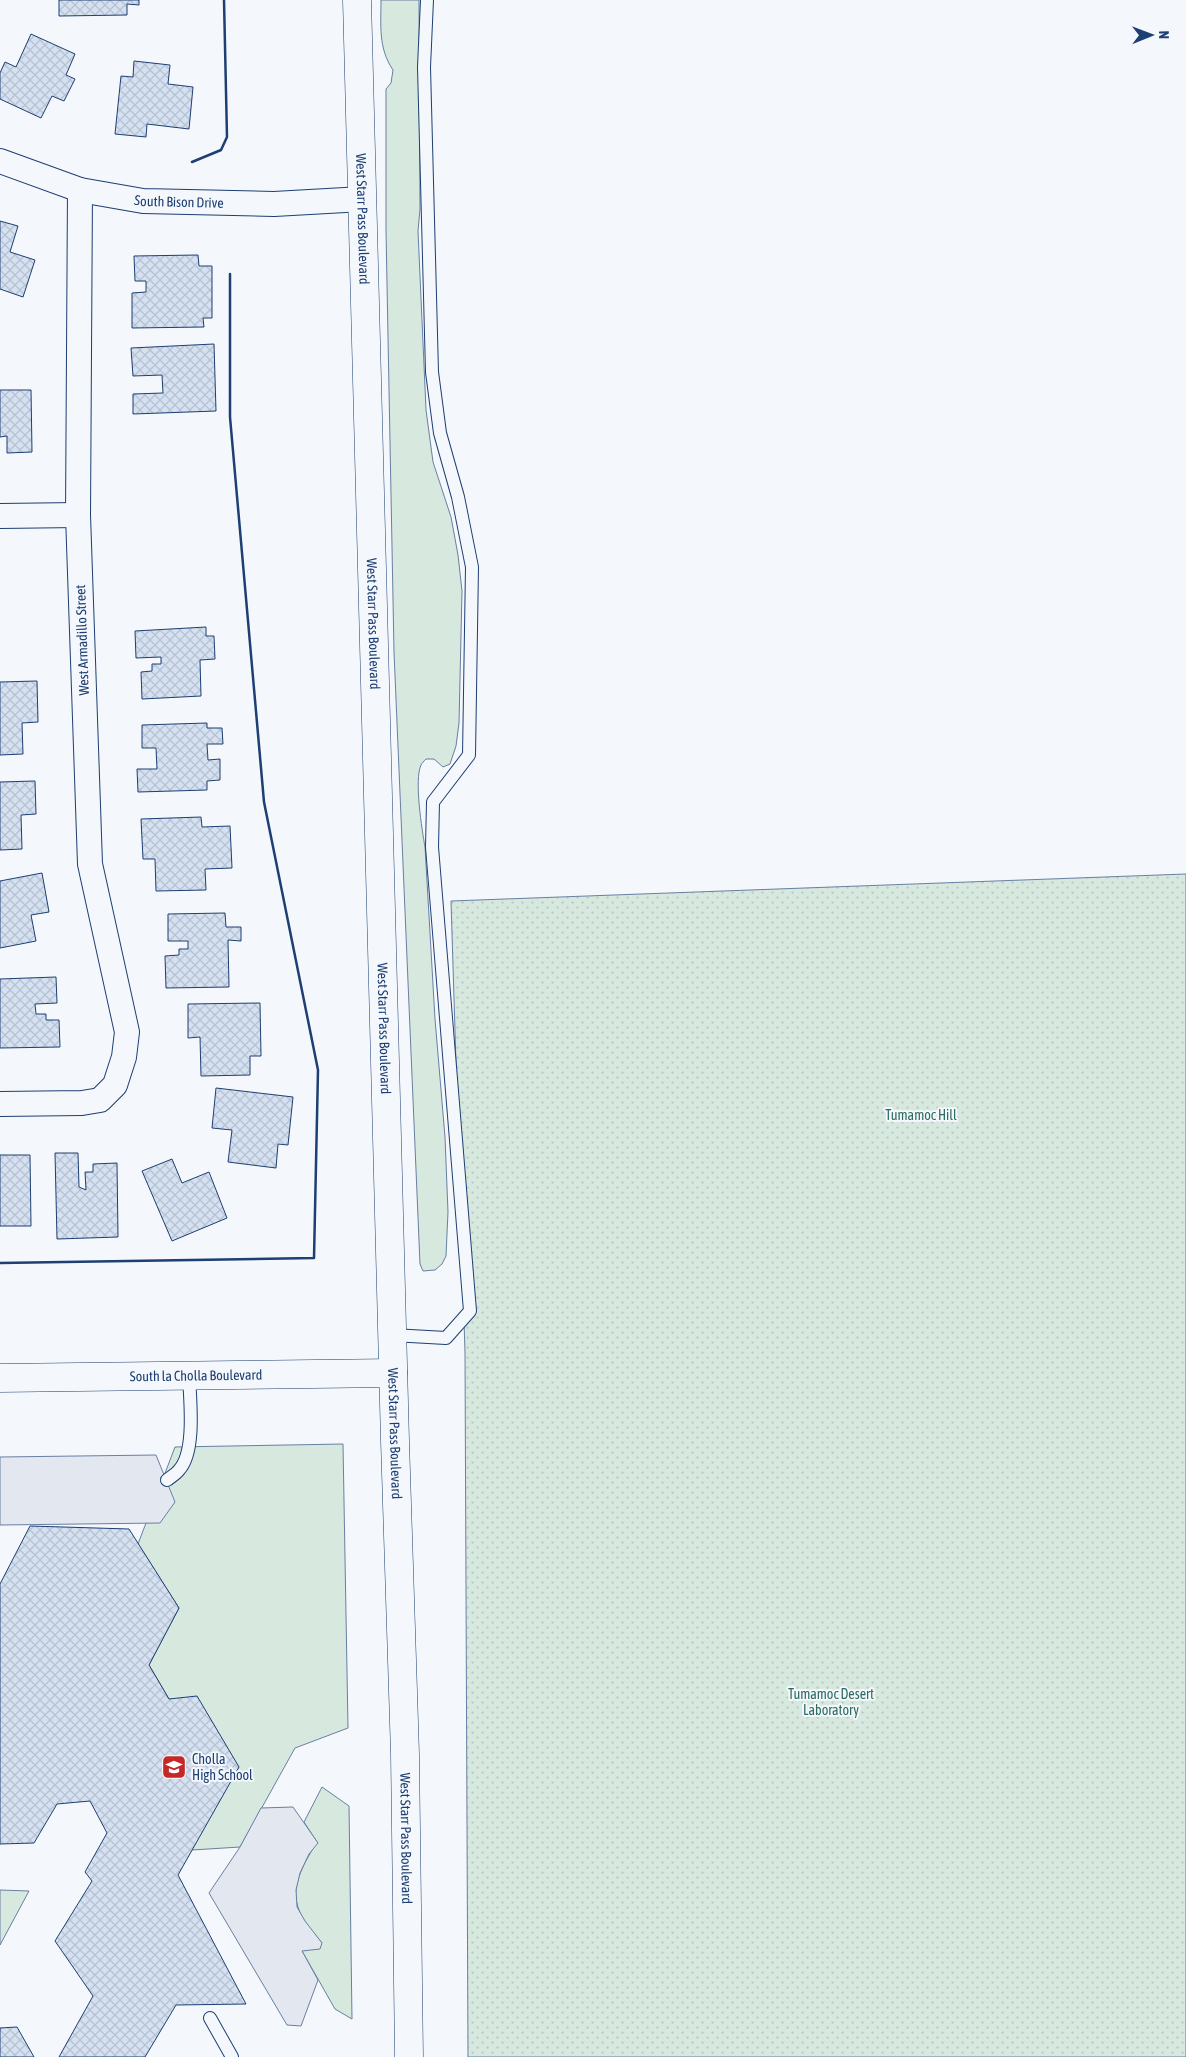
<svg xmlns="http://www.w3.org/2000/svg" width="1186" height="2057" font-family="'Asap Condensed',sans-serif">
  <style>
    .grass { fill: #d7e8df; stroke: #687fa3 }
    .park { fill: url(#park-dots); stroke: #687fa3 }
    .parking { fill: #e3e8f0; stroke: #687fa3 }
    .building { fill: url(#building-cross-hatch); stroke: #1d3f73 }
    .lines { fill: none; stroke-linecap: round; stroke-linejoin: round }
    .service-casing { stroke: #1d3f73; stroke-width: 14 }
    .minor-casing { stroke: #1d3f73; stroke-width: 26 }
    .secondary-casing { stroke: #1d3f73; stroke-width: 29 }
    .service { stroke: #f4f7fb; stroke-width: 12 }
    .minor { stroke: #f4f7fb; stroke-width: 24 }
    .secondary { stroke: #f4f7fb; stroke-width: 28 }
    .wall { stroke: #1d3f73; stroke-width: 2.5 }
    .labels { text-anchor: middle; stroke-width: 4; stroke-linejoin: round; paint-order: stroke }
    .street-label { font-size: 14px; fill: #1d3f73; stroke: #f4f7fb }
    .park-label { font-size: 14px; fill: #2c6c60; stroke: #f4f7fb }
    .poi-label { font-size: 14px; fill: #1d3f73; stroke: #f4f7fb; text-anchor: start }
  </style>
  <defs>
    <pattern id="park-dots" width="8" height="8" patternUnits="userSpaceOnUse" patternTransform="scale(1.25)"><rect width="8" height="8" fill="#d7e8df"/><path d="M2 2h.1M6 6h.1" fill="none" stroke="#b8c8c3" stroke-width="1.8" stroke-linecap="round"/></pattern>
    <pattern id="building-cross-hatch" width="8" height="8" patternUnits="userSpaceOnUse" patternTransform="scale(1.25)"><rect width="8" height="8" fill="#d5e0f0"/><path d="M0 0l8 8M0 8l8-8" fill="none" stroke="#b6c1d1"/></pattern>
  </defs>
  <rect width="100%" height="100%" fill="#f4f7fb"/>
  <g class="grass">
    <path d="M381 0H419L420 209 418 231 426 410 433 462 451 517 458 555 462 591 459 723 456 746 450 764 443 767 434 759H426C425 760 421 764 421 765 414 780 422 830 425 847L435 1019 445 1137 448 1212 446 1256 442 1264 435 1270 423 1271 420 1264 394 652 386 230V89L391 83 393 70C378 48 381 25 381 0Z"/>
    <path d="M343 1444 348 1728 295 1748 240 1847 192 1850 169 1699 149 1665 179 1608 138 1544 175 1447Z"/>
    <path d="M322 1787 349 1806 352 2019 335 2009 302 1951 322 1943C313 1932 302 1921 298 1907 290 1885 306 1860 317 1842L304 1822Z"/>
    <path d="M0 1890 29 1891 0 1945Z"/>
  </g>
  <path class="park" d="M1186 874V2057H468L465 1353 451 901Z"/>
  <g class="parking">
    <path d="M156 1455 175 1502 160 1523 0 1525V1457Z"/>
    <path d="M293 1807 318 1843 309 1854 300 1873 296 1890 297 1907 305 1921 322 1943 320 1949 302 1951 318 1980 301 2026 287 2025 209 1893 240 1847 261 1808Z"/>
  </g>
  <g class="building">
    <path d="M59 0H139V5L127 4V15L59 16Z"/>
    <path d="M31 34 75 54 66 75 75 79 64 101 52 96 41 118 0 99V73L5 62 16 67Z"/>
    <path d="M134 61 170 65 168 84 193 87 189 129 147 124 146 137 115 134 121 76 133 77Z"/>
    <path d="M0 221 18 226 10 252 35 260 23 297 0 289Z"/>
    <path d="M198 255 199 266H212V318H203L204 327 132 328V293L146 292V281H135L134 256Z"/>
    <path d="M214 344 216 411 133 414V394L163 393 162 375 133 376 131 348Z"/>
    <path d="M0 390H31L32 452 7 453V436L0 437Z"/>
    <path d="M206 627V636H214L215 659 200 660 201 696 142 699 141 672 152 671V664H161V657L136 658 135 631Z"/>
    <path d="M37 681 38 722 22 723 23 754 0 755V682Z"/>
    <path d="M207 723V728H222L223 744H207L208 760 220 759V780L207 781V790L138 792 137 769H157L156 748H142V725Z"/>
    <path d="M35 781 36 814 21 815 22 849 0 850V782Z"/>
    <path d="M201 817 202 827 230 826 232 868 205 869 206 890 156 891 155 859H143L141 819Z"/>
    <path d="M42 873 49 912 31 915 36 941 0 948V881Z"/>
    <path d="M225 913 226 927H241V941L228 940 229 987 166 988 165 956 179 955V949H188V941H168V914Z"/>
    <path d="M56 977 57 1003 35 1004 36 1014H46V1020H59L60 1047 0 1048V979Z"/>
    <path d="M260 1003 261 1056H250V1075L201 1076 200 1037 188 1038V1004Z"/>
    <path d="M216 1088 293 1097 288 1145 278 1144 276 1168 228 1162 232 1130 212 1128Z"/>
    <path d="M55 1153H78L79 1187 86 1190 85 1172H93V1164L117 1163 118 1237 57 1239Z"/>
    <path d="M0 1155H30L31 1226H0Z"/>
    <path d="M172 1159 182 1183 209 1172 227 1218 172 1241 142 1171Z"/>
    <path d="M30 1526 129 1529 179 1608 149 1665 169 1699 197 1696 239 1767 178 1875 246 2004 176 2005 145 2057H59L93 1996 55 1941 92 1881 85 1872 107 1833 90 1801 57 1804 34 1843 0 1844V1584Z"/>
    <path d="M17 2027 34 2057H0V2028Z"/>
  </g>
  <g class="lines">
    <defs>
      <g id="service">
        <path d="M392 1335 446 1338 470 1311 432 847 433 802 469 755 472 567 458 497 440 433 432 372 424 67 427 0"/>
        <path d="M167 1480C171 1477 176 1474 179 1470 196 1452 190 1400 189 1376"/>
        <path d="M210 2018 232 2057"/>
      </g>
      <g id="minor">
        <path id="s1" d="M0 161 80 190 143 201 274 204 363 199"/>
        <path d="M0 516 78 515"/>
        <path d="M0 1104 82 1103 100 1100 115 1085 124 1057 127 1032 90 864 78 515 80 190"/>
      </g>
      <g id="secondary">
        <path id="s2" d="M357 0 395 1441 405 1754 409 2057"/>
        <path id="s3" d="M0 1378 393 1373"/>
      </g>
    </defs>
    <use href="#service" class="service-casing"/>
    <use href="#minor" class="minor-casing"/>
    <use href="#secondary" class="secondary-casing"/>
    <use href="#service" class="service"/>
    <use href="#minor" class="minor"/>
    <use href="#secondary" class="secondary"/>
    <g class="wall">
      <path d="M192 162 221 150 227 137 224 0"/>
      <path d="M0 1263 314 1258 318 1070 264 802 230 417V274"/>
    </g>
  </g>
  <defs>
    <symbol id="school-square" viewBox="-11 -11 22 22"><rect x="-9" y="-9" width="18" height="18" rx="4" fill="#c62828" stroke="#f4f7fb"/><path d="M0-5L7-2L0 1L-7-2ZM-4 1L0 2.5L4 1V4Q0 6-4 4Z" fill="#fff"/></symbol>
  </defs>
  <g fill-rule="evenodd">
    <use href="#school-square" x="160" y="1753" width="28" height="28"/>
  </g>
  <g class="labels">
    <g class="street-label">
      <text dy="5" stroke="none"><textPath href="#s1" startOffset="185">South Bison Drive</textPath></text>
      <text dy="5" stroke="none"><textPath href="#s2" startOffset="219">West Starr Pass Boulevard</textPath></text>
      <text dy="5" stroke="none"><textPath href="#s2" startOffset="624">West Starr Pass Boulevard</textPath></text>
      <text transform="translate(82 640) rotate(-92)" y="5">West Armadillo Street</text>
      <text dy="5" stroke="none"><textPath href="#s2" startOffset="1029">West Starr Pass Boulevard</textPath></text>
      <text dy="5" stroke="none"><textPath href="#s3" startOffset="196">South la Cholla Boulevard</textPath></text>
      <text dy="5" stroke="none"><textPath href="#s2" startOffset="1434">West Starr Pass Boulevard</textPath></text>
      <text dy="5" stroke="none"><textPath href="#s2" startOffset="1839">West Starr Pass Boulevard</textPath></text>
    </g>
    <g class="park-label">
      <text x="921" y="1120">Tumamoc Hill</text>
      <text x="831" y="1699">Tumamoc Desert<tspan x="831" dy="16">Laboratory</tspan></text>
    </g>
    <g class="poi-label">
      <text x="192" y="1764">Cholla<tspan x="192" dy="16">High School</tspan></text>
    </g>
  </g>
  <g transform="translate(1151 35) rotate(89)" stroke="#f4f7fb" stroke-width="4" paint-order="stroke">
  <path d="M0-4L9 19L0 12L-9 19Z" fill="#1d3f73"/>
  <text y="-8" font-size="14" font-weight="bold" text-anchor="middle" fill="#1d3f73">N</text>
  </g>
</svg>
